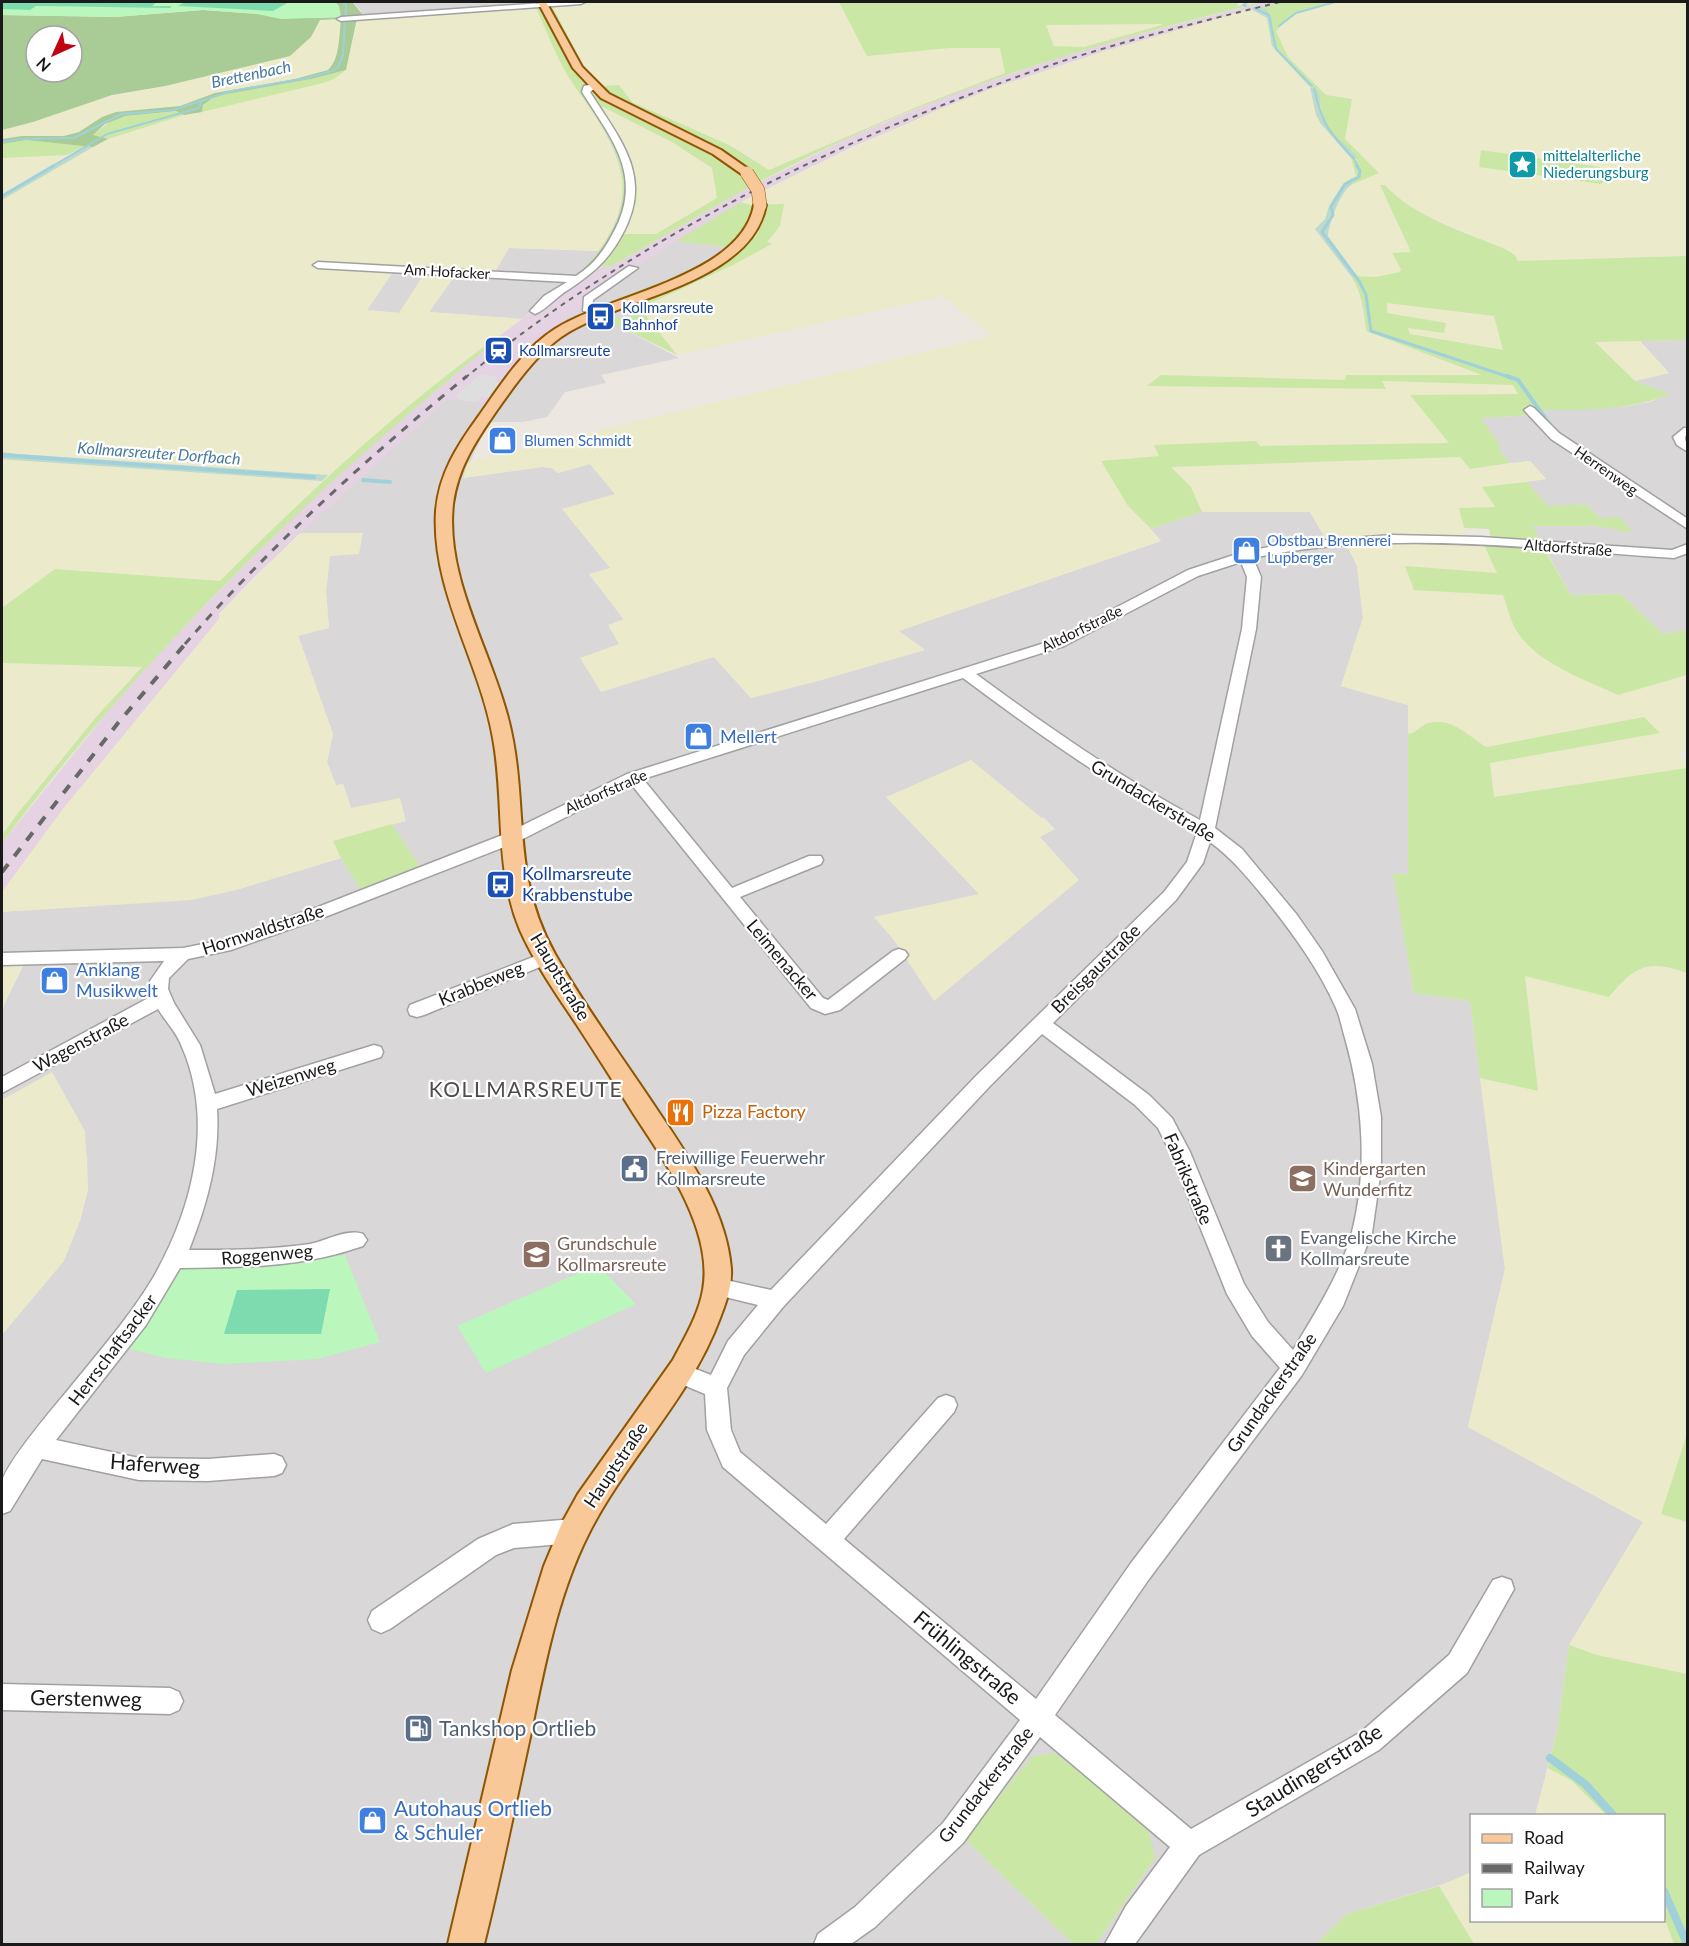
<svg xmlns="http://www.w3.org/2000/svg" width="1689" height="1946" font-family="Lato,sans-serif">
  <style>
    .residential { fill: #d9d7d7; fill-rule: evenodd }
    .industrial { fill: #e5d2e3 }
    .farmland { fill: #ebebcb; fill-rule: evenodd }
    .grass { fill: #cae7a5; fill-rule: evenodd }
    .forest { fill: #a9cb95; fill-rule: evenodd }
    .wetland { fill: #bddacb }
    .park { fill: #bbf7bc }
    .pitch { fill: #7edbb0 }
    .parking { fill: #dedede }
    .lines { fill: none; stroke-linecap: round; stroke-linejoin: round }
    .stream-far3 { stroke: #a0d1da; stroke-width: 2 }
    .stream-far2 { stroke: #a0d1da; stroke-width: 3 }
    .stream-far1 { stroke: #a0d1da; stroke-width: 4 }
    .stream { stroke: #a0d1da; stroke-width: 8 }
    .minor-casing { stroke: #a1a1a1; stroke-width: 3 }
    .major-casing { stroke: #8e5603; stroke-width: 4 }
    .minor { fill: #fff; fill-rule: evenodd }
    .major { fill: #f9c898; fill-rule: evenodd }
    .rail-far2 { stroke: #686868; stroke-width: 2; stroke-dasharray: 5 5; stroke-linecap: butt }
    .rail-far1 { stroke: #686868; stroke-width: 3; stroke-dasharray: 8 8; stroke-linecap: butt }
    .rail { stroke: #686868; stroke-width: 4; stroke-dasharray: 10 10; stroke-linecap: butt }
    .major-bridge-casing { stroke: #8e5603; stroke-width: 14; stroke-linecap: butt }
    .major-bridge { stroke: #f9c898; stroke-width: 13 }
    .labels { text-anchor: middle; stroke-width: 4.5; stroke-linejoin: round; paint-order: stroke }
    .far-culture-label { font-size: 15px; fill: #0d838f; stroke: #fff; text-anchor: start }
    .far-street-label { font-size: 15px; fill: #1a1a1a; stroke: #fff }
    .far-transit-label { font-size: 15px; fill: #164399; stroke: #fff; text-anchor: start }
    .far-shop-label { font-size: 15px; fill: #366cbe; stroke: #fff; text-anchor: start }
    .far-water-label { font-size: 16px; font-style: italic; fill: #477aa0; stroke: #fff }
    .shop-label { font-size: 18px; fill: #366cbe; stroke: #fff; text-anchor: start }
    .street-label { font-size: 18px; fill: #1a1a1a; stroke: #fff }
    .transit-label { font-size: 18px; fill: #164399; stroke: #fff; text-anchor: start }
    .food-label { font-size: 18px; fill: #c56008; stroke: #fff; text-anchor: start }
    .service-label { font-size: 18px; fill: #4e5e75; stroke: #fff; text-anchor: start }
    .education-label { font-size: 18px; fill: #785e54; stroke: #fff; text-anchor: start }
    .worship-label { font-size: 18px; fill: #5b616d; stroke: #fff; text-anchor: start }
    .quarter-label { font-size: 21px; letter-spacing: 1.5px; fill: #4d4d4d; stroke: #fff }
    .near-street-label { font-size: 21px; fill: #1a1a1a; stroke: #fff }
    .near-service-label { font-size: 21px; fill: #4e5e75; stroke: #fff; text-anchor: start }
    .near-shop-label { font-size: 21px; fill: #366cbe; stroke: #fff; text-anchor: start }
  </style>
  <rect width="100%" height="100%" fill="#ece7e0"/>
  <g class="residential">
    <path d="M352 2H594L364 18 360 9Z"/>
    <path d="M676 241 729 247 708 261 666 281 620 298 628 302 633 311 640 308 644 313 625 318H603L679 358 601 375 606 383 565 392 547 417 523 422H488L463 478 542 467 552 468 558 473 590 464 615 494 610 568 590 575 624 620 714 657 751 698 924 649 898 631 1161 541 1151 529 1202 512H1310L1328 543 1345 542 1349 547 1357 566 1363 618 1341 686 1408 705V874H1394L1414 993 1470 1001 1505 1269 1468 1427 1643 1522 1569 1645 1557 1732 1535 1815 1472 1816 1471 1872 1456 1880 1347 1914 1316 1944H1096L1155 1858 964 1838 1073 1944H2V1335L80 1221 88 1189 87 1155 20 1091 2 1100V1014L4 1005 28 956H2V912L236 890 341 858 364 895 423 871 392 824 406 821 351 808 343 784 336 786 327 762 333 734 298 635 329 628 326 591 330 556 363 533H300L447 399 563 324 568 316 586 309V303L633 268ZM1043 817 1055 829 1040 836 934 1000 894 940 874 917 979 895Z"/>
    <path d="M509 248 599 251 590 263 522 319 429 312 457 272Z"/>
    <path d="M395 269 427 271 399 313 367 310Z"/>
    <path d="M1687 340V630L1663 634 1621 594 1571 595 1532 526H1596L1633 532 1600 518 1586 504 1548 507 1527 482 1546 479 1530 461 1510 463 1497 447 1480 418 1534 415 1530 410 1623 407 1650 402 1669 394 1635 381 1669 373 1640 341Z"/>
  </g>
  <path class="industrial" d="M1265 2H1285L1105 51 999 86 856 145 747 199 633 268 588 299 587 309 568 316 563 324 549 333 487 404 447 399 258 573 219 614V619L63 810 2 892V843L117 700 175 636 280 529 377 440 488 347 485 346 533 311 557 298 603 266 610 267 729 198 848 138 952 94 1097 45Z"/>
  <g class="farmland">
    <path d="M594 2H839L867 56 950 48H1000L1005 73 919 106 769 170 731 146 632 102 619 85 603 86 584 66 552 6Z"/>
    <path d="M1339 2H1687V256L1518 261 1505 249 1432 218 1403 202 1386 185H1380L1411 253 1400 272 1376 277H1358L1331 240 1328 230 1334 217 1335 207 1349 186 1378 173 1344 139 1352 99 1326 95 1288 57 1276 31 1297 13Z"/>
    <path d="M535 6 572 83 596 115 615 157 623 181 620 205 610 233 599 251 509 248 494 274 457 273 429 312 522 319 447 374 328 475 2 452V200L96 145 120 135 184 115 334 79 346 70 357 18ZM395 269 426 271 399 313 367 310Z"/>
    <path d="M1251 9 1267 18 1272 46 1310 87 1316 115 1351 160 1356 176 1343 184 1329 206 1325 219 1315 229 1357 286 1366 331 1484 375H1346V380H1157L1149 386 1386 388 1381 381 1513 385 1519 394 1411 395 1450 443 1260 446 1255 441 1154 445 1159 456 1101 461 1128 506 1161 541 899 631 925 650 822 680 751 698 714 657 601 692 580 658 619 644 608 625 624 619 589 574 610 568 562 509 615 494 590 464 558 473 552 468 542 467 463 478 468 462 991 336 943 296 677 355 640 308 731 266 771 244 767 242 771 238 784 205H751L741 202 811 167 942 108 999 86 1105 51Z"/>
    <path d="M341 19 338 47 331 67 328 70 295 79 215 93 180 106 116 112 102 117 79 132 64 136H22L2 139V130L33 122 88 102 290 56 311 37 320 20Z"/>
    <path d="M1165 24 1084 47 1054 46 1045 25Z"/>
    <path d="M599 105 672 142 712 168 717 198 656 234H624L636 206V180L629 157Z"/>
    <path d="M67 155 22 182 2 195V158Z"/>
    <path d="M1387 303 1494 316 1504 351 1409 334 1408 328 1387 313Z"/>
    <path d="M1594 341H1640L1669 373 1635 381Z"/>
    <path d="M1460 457 1471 469 1530 461 1546 479 1482 487 1495 507 1459 508 1469 544 1484 545 1498 573 1406 566 1414 590 1503 595 1512 624 1523 640 1564 670 1618 695 1687 675V749L1678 753 1687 764V768L1494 797 1490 763 1660 733 1644 717 1486 747 1449 723 1440 722 1408 734V705L1341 686 1363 618 1357 566 1345 542 1328 543 1310 512H1202L1191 487 1170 467Z"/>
    <path d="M2 459 322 481 220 581 55 569 2 608Z"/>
    <path d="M300 533H363L359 554 330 556 326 591 329 628 298 636 333 734 327 762 336 785 343 784 351 808 400 798 406 821 334 841 341 858 236 890 192 900 2 912V892L62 810 219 619V614Z"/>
    <path d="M2 663 142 667 97 716 2 835Z"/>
    <path d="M971 760 1055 829 1040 837 1079 880 934 1001 894 940 874 917 979 894 886 797Z"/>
    <path d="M2 962H25L4 1005 2 1015Z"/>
    <path d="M1663 964 1687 973V1434L1662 1514 1687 1522V1674L1597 1655 1569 1645 1643 1522 1468 1427 1505 1269 1480 1078 1538 1091 1525 976 1609 997 1629 976 1641 969Z"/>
    <path d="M52 1072 85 1131 88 1189 80 1221 64 1261 2 1335V1100Z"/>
    <path d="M1548 1768 1572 1781 1606 1815 1535 1816Z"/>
    <path d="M1471 1872 1472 1920H1664V1917L1674 1944H1474L1439 1886Z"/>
  </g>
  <g class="grass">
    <path d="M839 2H1239L1237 4 1239 6 1265 2C1122 36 981 77 846 139 764 176 688 222 610 267L602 266 583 281 572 279C599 256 626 219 622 181 619 147 592 111 573 84 557 61 547 31 535 6H552L584 66 603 86 619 85 632 102 731 146 769 170 919 106 1005 73 1000 48H950L867 56ZM1046 25 1162 24V25L1084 47 1054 46ZM601 106 672 142 712 168 717 198 656 234H624C628 225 633 216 635 207 645 170 617 135 601 106Z"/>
    <path d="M1285 2H1331L1294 13 1276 31 1288 57 1326 95 1352 99 1345 139 1379 173 1353 184 1352 178 1356 176 1351 158 1357 157 1335 136 1325 122 1315 88 1309 86H1312L1278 49 1272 31V19L1267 9 1261 7Z"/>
    <path d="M346 70 334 79 323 83 202 112 203 106 209 99 222 94 311 79Z"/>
    <path d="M177 111 184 115 108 139 92 136 112 120 125 116Z"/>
    <path d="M26 140 85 146 67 155 2 158V144Z"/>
    <path d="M1481 150 1600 167 1606 179 1601 184 1479 167Z"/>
    <path d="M1380 185H1385C1415 218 1465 232 1505 249L1515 255 1518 261 1687 256V340L1595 342 1635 381 1670 394C1626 412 1578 410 1531 410L1534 415 1481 418 1501 446 1497 447 1510 463 1470 469 1460 457 1171 467 1191 487 1202 512 1151 529 1128 506 1101 461 1159 456 1154 445 1256 441 1260 446 1449 443 1410 395 1518 394 1513 385 1382 381 1386 389 1147 386 1161 375 1345 380 1346 375H1482L1366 331C1364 311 1362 293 1351 276L1376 277 1400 272 1401 269 1392 253 1411 252ZM1387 303 1494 316 1503 350 1410 334 1408 328 1444 333 1446 323 1387 313Z"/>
    <path d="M741 202 751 205 784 204 780 226 767 242 772 244 731 266 633 311 616 310 627 302 619 298C657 284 694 271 728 247L676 241Z"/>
    <path d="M644 313 677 355 602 318H625Z"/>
    <path d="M485 346 489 347C308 493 141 657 2 843V835L18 813 97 716 142 667 2 663V608L55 569 220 581C304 497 390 416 485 346Z"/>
    <path d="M1527 482 1548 506 1586 504 1600 518 1620 517 1633 533 1596 526H1533L1541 543 1491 539 1489 529 1464 528 1459 508 1495 507 1482 487Z"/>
    <path d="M1484 545 1544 549 1571 595 1621 594 1663 634 1687 630V675L1618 695C1584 679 1537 664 1516 630 1510 620 1507 606 1503 595L1414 590 1405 566 1497 573Z"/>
    <path d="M1644 717 1660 733 1490 763 1494 797 1687 768V973C1649 959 1635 965 1609 997L1525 976 1538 1091 1480 1078 1470 1001 1414 993 1393 874H1408V734C1417 733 1420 725 1429 723 1452 717 1468 736 1486 747Z"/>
    <path d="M392 824 423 871 364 895 341 858 333 841Z"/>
    <path d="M1687 1434 1688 1522H1687L1661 1514Z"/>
    <path d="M1569 1645 1597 1655 1687 1674V1944H1674L1664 1917V1816L1606 1815 1572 1781 1548 1768 1557 1732Z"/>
    <path d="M1055 1753 1147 1826 1155 1858 1096 1944H1073L964 1838 1033 1756Z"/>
    <path d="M1439 1886 1474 1944H1316L1347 1914Z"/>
  </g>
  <path class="forest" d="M335 2H352L364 16 357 18 346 70 311 79 215 96 203 105 202 112 184 115 176 111 125 116 105 124 93 135 108 139 93 147 26 140 2 144V139L22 136H64L79 132 102 117 116 112 180 106 215 93 295 79 328 70C340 59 339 35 341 19L320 20 311 37 290 56 165 86 112 95 33 122 2 130V15L115 17 203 10 319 18 340 17 339 6ZM36 36H72V72H36Z"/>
  <g class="wetland">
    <path d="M1261 7 1267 9 1272 19V31L1278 49 1312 86H1309L1272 46 1267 18 1251 9Z"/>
    <path d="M1310 87 1317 89C1322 100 1318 107 1322 117 1330 134 1346 144 1358 158H1351L1321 124 1316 115Z"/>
    <path d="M85 146 93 147 2 200V195Z"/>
    <path d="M1352 178 1353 184C1341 189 1329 223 1328 236L1358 277 1351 276 1315 229 1325 219 1329 206 1343 184Z"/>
    <path d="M2 452 18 454 328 475 322 481 13 460 2 459Z"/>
  </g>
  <g class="park">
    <path d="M2 2H335L339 6 341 17 281 19 257 14 203 10 115 17 2 15Z"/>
    <path d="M345 1255 380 1342 317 1359 224 1364 166 1358 126 1348 154 1312 180 1267 258 1268Z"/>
    <path d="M597 1265 636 1304 486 1373 457 1326Z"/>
  </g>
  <g class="pitch">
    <path d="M2 2H157L152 6H172L170 8 36 6 30 10 2 9Z"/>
    <path d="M185 2H289L273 11 178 6Z"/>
    <path d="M330 1289 321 1334H224L237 1290Z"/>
  </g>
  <path class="parking" d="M481 374 497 377 495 381 501 382 489 397H481L476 402 459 400 460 397H454Z"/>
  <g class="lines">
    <g class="stream-far3">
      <path d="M1246 6 1243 5 1248 2"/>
      <path d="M1254 8 1269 15 1276 49 1312 86"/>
      <path d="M1279 26 1296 13 1335 2"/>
      <path d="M1314 88C1322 124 1329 132 1354 159"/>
      <path d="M2 142 20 139 74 138 121 114 173 110 232 91 307 78 332 71 338 67 343 55 346 5 342 2"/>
      <path d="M1355 161 1358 167"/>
      <path d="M51 167 107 134 199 108 201 102"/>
    </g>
    <g class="stream-far2">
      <path d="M1357 166 1360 171 1359 177 1345 184 1331 207 1333 215 1322 232 1359 281 1366 295 1371 331 1512 378"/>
      <path d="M2 196 53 166"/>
    </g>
    <g class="stream-far1">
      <path d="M1507 376 1518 380 1550 425"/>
      <path d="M2 455 314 477"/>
      <path d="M363 480 390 482"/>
    </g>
    <g class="stream">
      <path d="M1550 1758 1585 1784 1614 1816"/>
      <path d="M1664 1891 1687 1944"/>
    </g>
    <defs>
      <g id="minor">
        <path d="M558 2H585L581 4 341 21 337 19 341 17Z"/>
        <path d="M594 84 598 86 590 92C621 141 654 177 622 235 608 261 592 274 568 290 557 296 546 310 535 314L530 311 544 296 567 282 318 268 313 265 318 262 576 276C593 265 603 252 612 235 645 177 613 141 582 92L584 86Z"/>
        <path d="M629 266 638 268 593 300 592 307 599 310V314L583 311 584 297Z"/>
        <path d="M1530 406 1534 408 1559 433 1688 519V529L1551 439 1524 410Z"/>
        <path d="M1684 428H1688L1685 438 1688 452 1677 445 1673 437Z"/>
        <path d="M1392 535 1480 537 1672 550 1688 544V553L1674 558C1535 549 1390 529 1253 558L1261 577 1256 629 1215 828 1242 849 1297 915 1322 951 1355 1009 1372 1064 1381 1117V1169L1372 1233 1343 1306 1302 1375 1149 1579 1055 1715 1191 1829 1361 1732 1449 1655 1493 1580 1502 1577 1511 1580 1514 1589 1467 1673 1379 1750 1199 1855 1135 1944H1105L1126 1906 1170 1847 1040 1737 963 1843 875 1927 851 1944H814L818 1934 855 1907 943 1823 1020 1720 723 1467 707 1430 705 1394 672 1380 669 1373 672 1366 680 1363 711 1375 728 1341 758 1305 709 1293 706 1287 709 1281 717 1278 771 1290 976 1076 1164 892 1187 862 1197 832C1114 788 1038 734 963 678L643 779 732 888 809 856H821L823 860 821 864 740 897 823 998 828 1000 893 951 899 949 905 951 908 955 905 959 840 1010 825 1014 811 1008 631 784 517 842 330 915 231 950 188 959 169 978 168 989 174 1003 200 1045 215 1094 374 1045 381 1047 383 1052 381 1057 217 1109C220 1159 207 1204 189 1250 229 1250 269 1250 310 1244 326 1241 347 1228 363 1234L367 1240 363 1246C300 1268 245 1267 180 1268L146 1325 56 1440 139 1458 208 1459 274 1454 282 1457 286 1465 282 1473 274 1476 208 1481 139 1480 42 1459 10 1511 2 1514C2 1504 0 1492 2 1482 6 1463 53 1408 68 1390 97 1354 129 1318 153 1278 192 1210 215 1123 182 1047 177 1033 166 1022 158 1009L2 1093V1077L152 996 150 981 164 961 2 965V953L183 948 223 940 318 907 505 834 627 774 1054 640 1188 570 1240 553 1287 543ZM1241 562 1247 577 1242 629 1200 820C1121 778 1048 727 976 674L1064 646 1198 576ZM1210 842C1233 859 1249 879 1267 901 1293 934 1319 969 1336 1008 1340 1017 1342 1028 1345 1038 1363 1101 1368 1169 1352 1232 1341 1273 1314 1315 1293 1350L1268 1322 1244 1284 1190 1152 1172 1118 1149 1095 1053 1023 1176 900 1203 863ZM1042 1034 1135 1105 1158 1128 1170 1152 1227 1294 1252 1336 1280 1368 1131 1563 1036 1699 844 1539 954 1412 957 1405 954 1398 946 1395 938 1398 826 1524 740 1452 731 1430 727 1388 744 1355 783 1307 990 1086Z"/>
        <path d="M546 952 552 954 555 958 552 962 424 1015 417 1017 410 1015 408 1010 410 1005Z"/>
        <path d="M574 1519 583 1523 586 1531 583 1539 574 1543 514 1548 496 1555 390 1629 381 1633 372 1629 368 1620 372 1611 478 1539 513 1524Z"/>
        <path d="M2 1684 170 1688 179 1692 183 1701 179 1710 170 1714 2 1710Z"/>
      </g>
      <g id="major">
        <path d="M538 2H546L582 67 609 94 721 150 751 171V175H743L713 154 601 98 573 68Z"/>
        <path d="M760 201 766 205C751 285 619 297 561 337 534 357 514 386 495 413 475 442 458 468 453 504 445 578 490 648 508 718 530 802 509 872 555 954 586 1009 625 1061 660 1114 691 1160 727 1213 731 1269 732 1287 726 1302 720 1318 690 1399 627 1458 589 1533 557 1596 544 1669 530 1737 515 1806 501 1876 484 1944H448L512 1670 544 1566 562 1523 578 1494 673 1360C684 1339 699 1314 703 1290 714 1230 664 1160 633 1113 615 1084 596 1054 577 1025 557 995 535 964 520 930 494 868 505 803 493 738 480 662 431 590 436 511 439 474 457 446 478 417 500 386 522 350 555 329 610 294 741 277 754 205Z"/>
      </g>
    </defs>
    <use href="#minor" class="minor-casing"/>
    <use href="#major" class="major-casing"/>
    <use href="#minor" class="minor"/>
    <use href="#major" class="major"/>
    <path class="rail-far2" d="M465 378C633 240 834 141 1039 69 1118 42 1199 22 1280 2"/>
    <path class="rail-far1" d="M185 644C270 546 366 459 467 376"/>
    <path class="rail" d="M2 872 118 723 186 643"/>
    <defs>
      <path id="major-bridge" d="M747 173 758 190 760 205"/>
    </defs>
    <use href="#major-bridge" class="major-bridge-casing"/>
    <use href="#major-bridge" class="major-bridge"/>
  </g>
  <defs>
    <symbol id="sight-square" viewBox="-11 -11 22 22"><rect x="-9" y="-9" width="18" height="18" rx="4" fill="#0f9aa8" stroke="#fff"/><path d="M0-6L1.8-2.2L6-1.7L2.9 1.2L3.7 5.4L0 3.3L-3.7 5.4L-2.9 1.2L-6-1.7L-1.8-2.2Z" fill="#fff"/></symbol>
    <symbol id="bus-square" viewBox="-11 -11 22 22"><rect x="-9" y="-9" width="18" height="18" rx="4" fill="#1a4fb4" stroke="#fff"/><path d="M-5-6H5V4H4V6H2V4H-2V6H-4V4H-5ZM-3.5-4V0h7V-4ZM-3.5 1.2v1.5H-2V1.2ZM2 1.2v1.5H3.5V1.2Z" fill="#fff"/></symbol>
    <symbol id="station-square" viewBox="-11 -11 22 22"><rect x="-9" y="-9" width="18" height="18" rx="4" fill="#1a4fb4" stroke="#fff"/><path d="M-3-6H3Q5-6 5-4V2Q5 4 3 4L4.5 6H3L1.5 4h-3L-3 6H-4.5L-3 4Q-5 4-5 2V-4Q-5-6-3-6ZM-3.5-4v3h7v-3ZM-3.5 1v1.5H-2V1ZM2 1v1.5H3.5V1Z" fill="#fff"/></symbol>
    <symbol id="shop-square" viewBox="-11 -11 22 22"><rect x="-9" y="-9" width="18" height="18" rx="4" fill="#3f7fe0" stroke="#fff"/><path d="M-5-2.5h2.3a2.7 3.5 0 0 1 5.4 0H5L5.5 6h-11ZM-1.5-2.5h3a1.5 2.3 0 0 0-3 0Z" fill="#fff"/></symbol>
    <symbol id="restaurant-square" viewBox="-11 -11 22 22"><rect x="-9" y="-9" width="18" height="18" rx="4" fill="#e8710a" stroke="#fff"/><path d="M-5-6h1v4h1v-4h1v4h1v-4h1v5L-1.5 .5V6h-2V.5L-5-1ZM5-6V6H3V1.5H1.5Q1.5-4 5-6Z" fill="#fff"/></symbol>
    <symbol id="civic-square" viewBox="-11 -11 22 22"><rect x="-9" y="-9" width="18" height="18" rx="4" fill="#5c6f8a" stroke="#fff"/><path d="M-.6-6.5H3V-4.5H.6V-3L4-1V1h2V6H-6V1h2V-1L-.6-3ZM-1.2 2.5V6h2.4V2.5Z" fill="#fff"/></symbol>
    <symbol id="school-square" viewBox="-11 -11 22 22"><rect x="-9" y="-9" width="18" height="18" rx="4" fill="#8d6e63" stroke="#fff"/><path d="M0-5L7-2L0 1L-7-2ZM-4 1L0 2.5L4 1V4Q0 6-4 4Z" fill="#fff"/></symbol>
    <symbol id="church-square" viewBox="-11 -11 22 22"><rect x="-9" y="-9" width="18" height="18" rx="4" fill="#6b7280" stroke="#fff"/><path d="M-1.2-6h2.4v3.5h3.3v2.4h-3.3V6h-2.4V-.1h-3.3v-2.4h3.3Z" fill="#fff"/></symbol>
    <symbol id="fuel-square" viewBox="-11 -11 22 22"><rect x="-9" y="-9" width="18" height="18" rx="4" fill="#5c6f8a" stroke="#fff"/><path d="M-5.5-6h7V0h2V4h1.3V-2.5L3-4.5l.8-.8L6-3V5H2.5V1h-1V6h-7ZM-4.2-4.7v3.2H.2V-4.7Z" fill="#fff"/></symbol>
  </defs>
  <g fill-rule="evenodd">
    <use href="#sight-square" x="1506" y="148" width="33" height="33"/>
    <use href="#bus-square" x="584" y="300" width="33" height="33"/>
    <use href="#station-square" x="482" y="334" width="33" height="33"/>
    <use href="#shop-square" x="486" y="424" width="33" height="33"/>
    <use href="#shop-square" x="1230" y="534" width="33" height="33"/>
    <use href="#shop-square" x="682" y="720" width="33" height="33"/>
    <use href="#bus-square" x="484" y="868" width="33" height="33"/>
    <use href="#shop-square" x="38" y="964" width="33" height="33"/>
    <use href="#restaurant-square" x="664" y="1096" width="33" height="33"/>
    <use href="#civic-square" x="618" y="1152" width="33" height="33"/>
    <use href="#school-square" x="1286" y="1162" width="33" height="33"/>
    <use href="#church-square" x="1262" y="1232" width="33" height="33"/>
    <use href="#school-square" x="520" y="1238" width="33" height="33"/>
    <use href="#fuel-square" x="402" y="1712" width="33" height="33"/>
    <use href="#shop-square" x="356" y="1804" width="33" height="33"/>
  </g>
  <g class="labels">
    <g class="far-culture-label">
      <text x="1543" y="161">mittelalterliche<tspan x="1543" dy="17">Niederungsburg</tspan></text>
    </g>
    <g class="far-street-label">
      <text transform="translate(447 272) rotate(3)" y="5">Am Hofacker</text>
      <text transform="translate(1606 471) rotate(35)" y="5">Herrenweg</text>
      <text transform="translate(1568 548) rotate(4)" y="5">Altdorfstraße</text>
      <text transform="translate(1082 629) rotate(-26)" y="5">Altdorfstraße</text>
      <text transform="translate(606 792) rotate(-24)" y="5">Altdorfstraße</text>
    </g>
    <g class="far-transit-label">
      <text x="622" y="313">Kollmarsreute<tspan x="622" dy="17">Bahnhof</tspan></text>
      <text x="519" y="356">Kollmarsreute</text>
    </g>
    <g class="far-shop-label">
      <text x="524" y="446">Blumen Schmidt</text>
      <text x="1267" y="546">Obstbau Brennerei<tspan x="1267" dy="17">Lupberger</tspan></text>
    </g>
    <g class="far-water-label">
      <text transform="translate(251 74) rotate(-12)" y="6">Brettenbach</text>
      <text transform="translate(159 453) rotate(4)" y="6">Kollmarsreuter Dorfbach</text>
    </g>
    <g class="shop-label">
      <text x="720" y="743">Mellert</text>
      <text x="76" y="976">Anklang<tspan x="76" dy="21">Musikwelt</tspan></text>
    </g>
    <g class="street-label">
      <text transform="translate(1153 801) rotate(31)" y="6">Grundackerstraße</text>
      <text transform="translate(263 930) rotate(-18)" y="6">Hornwaldstraße</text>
      <text transform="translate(782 960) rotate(50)" y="6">Leimenacker</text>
      <text transform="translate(1096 969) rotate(-45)" y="6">Breisgaustraße</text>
      <text transform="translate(560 977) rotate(59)" y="6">Hauptstraße</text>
      <text transform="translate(481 984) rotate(-22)" y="6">Krabbeweg</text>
      <text transform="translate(81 1043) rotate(-28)" y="6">Wagenstraße</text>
      <text transform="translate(291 1078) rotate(-17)" y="6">Weizenweg</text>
      <text transform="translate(1188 1179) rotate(67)" y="6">Fabrikstraße</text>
      <text transform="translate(267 1255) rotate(-5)" y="6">Roggenweg</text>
      <text transform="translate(113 1350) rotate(-53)" y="6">Herrschaftsacker</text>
      <text transform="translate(1272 1393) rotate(-55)" y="6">Grundackerstraße</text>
      <text transform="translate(616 1465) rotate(-56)" y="6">Hauptstraße</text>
      <text transform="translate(986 1785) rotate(-52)" y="6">Grundackerstraße</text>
    </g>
    <g class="transit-label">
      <text x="522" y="880">Kollmarsreute<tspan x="522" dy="21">Krabbenstube</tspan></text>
    </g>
    <g class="food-label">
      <text x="702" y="1118">Pizza Factory</text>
    </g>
    <g class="service-label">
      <text x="656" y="1164">Freiwillige Feuerwehr<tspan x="656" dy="21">Kollmarsreute</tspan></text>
    </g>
    <g class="education-label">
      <text x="1323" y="1175">Kindergarten<tspan x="1323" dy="21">Wunderfitz</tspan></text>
      <text x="557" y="1250">Grundschule<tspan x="557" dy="21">Kollmarsreute</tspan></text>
    </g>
    <g class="worship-label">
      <text x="1300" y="1244">Evangelische Kirche<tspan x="1300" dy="21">Kollmarsreute</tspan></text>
    </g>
    <g class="quarter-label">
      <text x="526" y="1097">KOLLMARSREUTE</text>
    </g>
    <g class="near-street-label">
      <text transform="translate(155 1465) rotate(4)" y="7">Haferweg</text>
      <text transform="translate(967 1658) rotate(40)" y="7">Frühlingstraße</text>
      <text transform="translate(86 1699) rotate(1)" y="7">Gerstenweg</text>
      <text transform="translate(1314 1771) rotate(-32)" y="7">Staudingerstraße</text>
    </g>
    <g class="near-service-label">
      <text x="439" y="1736">Tankshop Ortlieb</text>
    </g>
    <g class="near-shop-label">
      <text x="394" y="1816">Autohaus Ortlieb<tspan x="394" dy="24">&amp; Schuler</tspan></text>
    </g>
  </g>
  <rect width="1689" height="1946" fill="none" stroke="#1a1a1a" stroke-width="6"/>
  <rect x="1470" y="1814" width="195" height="108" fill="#ffffff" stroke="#a3a3a3" stroke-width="1.5"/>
  <rect x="1482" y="1834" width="30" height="9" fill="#f9c898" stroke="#a3a3a3" stroke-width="1.5"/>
  <text x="1524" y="1844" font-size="18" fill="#1a1a1a">Road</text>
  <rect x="1482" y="1864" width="30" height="9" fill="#686868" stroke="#a3a3a3" stroke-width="1.5"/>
  <text x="1524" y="1874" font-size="18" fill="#1a1a1a">Railway</text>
  <rect x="1482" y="1889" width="30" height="18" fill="#bbf7bc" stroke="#a3a3a3" stroke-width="1.5"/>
  <text x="1524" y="1904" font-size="18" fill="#1a1a1a">Park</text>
  <g transform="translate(54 54) rotate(225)"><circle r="28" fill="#ffffff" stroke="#a3a3a3" stroke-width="1.5"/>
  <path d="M0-4.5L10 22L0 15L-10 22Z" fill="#c10411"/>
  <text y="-9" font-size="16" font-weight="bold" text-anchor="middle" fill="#1a1a1a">N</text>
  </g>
</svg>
